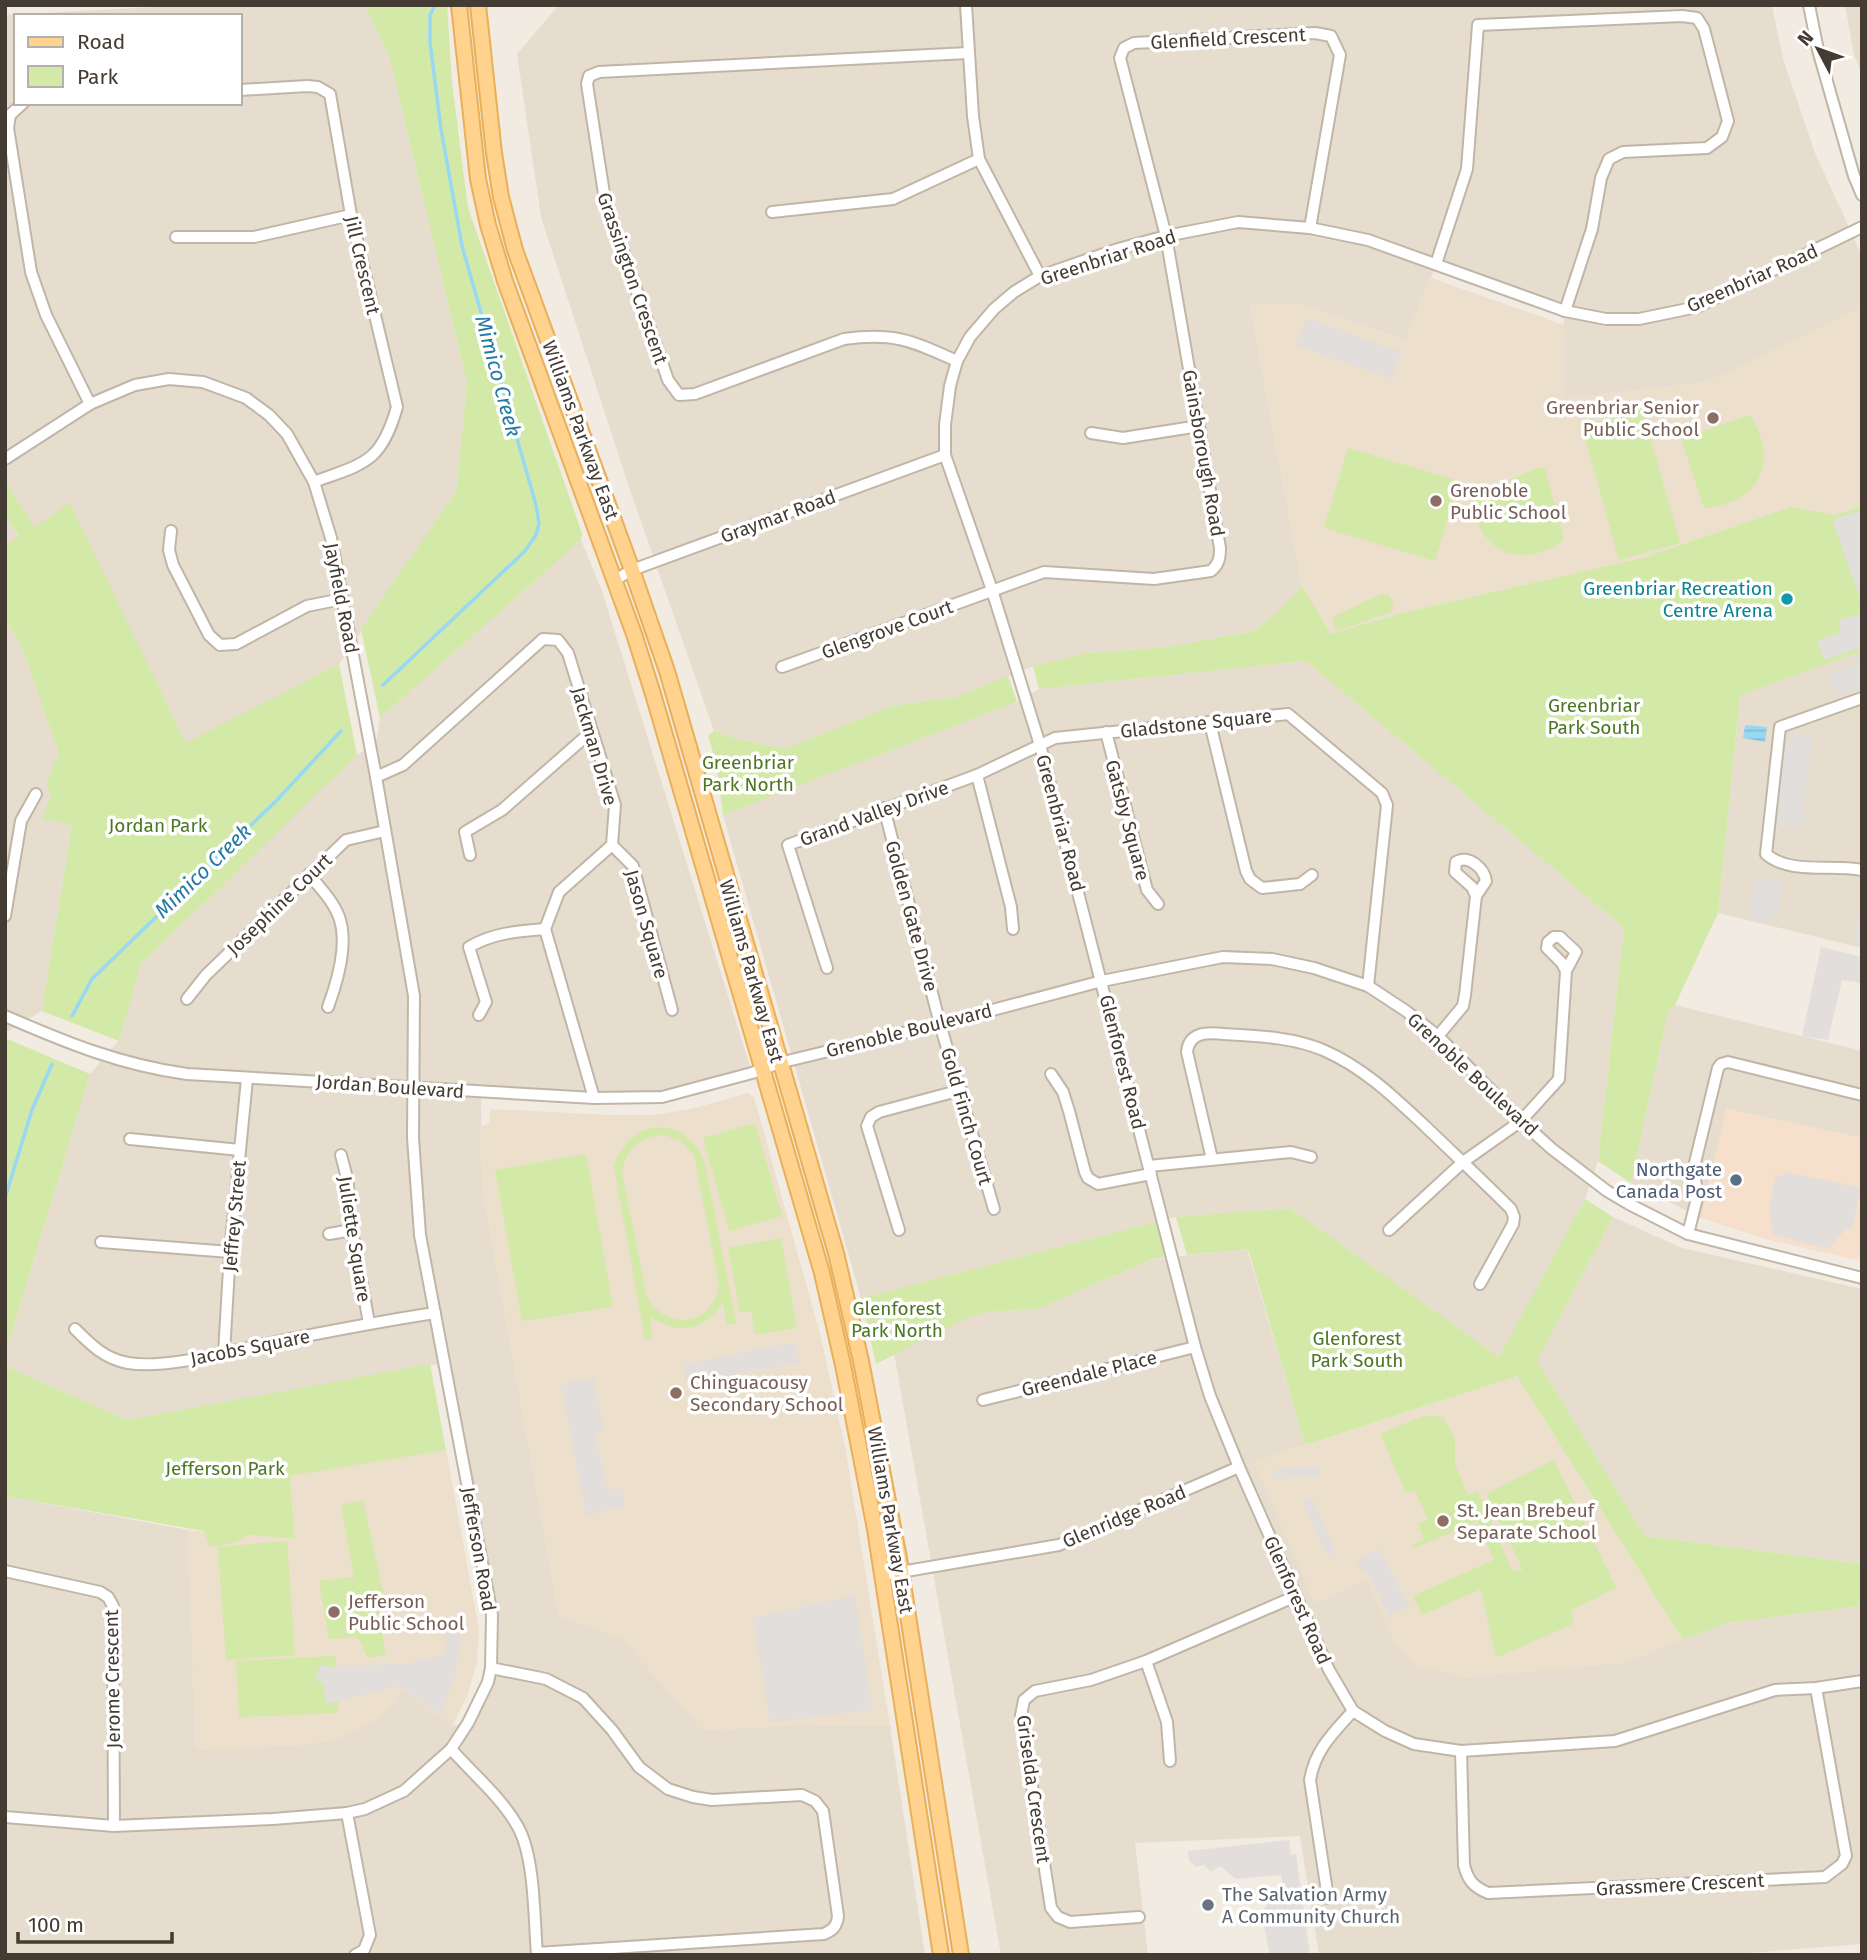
<svg xmlns="http://www.w3.org/2000/svg" width="1867" height="1960" font-family="'Fira Sans',sans-serif">
  <style>
    .residential { fill: #e6ddcf; fill-rule: evenodd }
    .commercial { fill: #f6dfcb }
    .education { fill: #ecdfcb }
    .green { fill: #d2e9a8; fill-rule: evenodd }
    .parking { fill: #e2dedb }
    .water { fill: url(#water-rules) }
    .lines { fill: none; stroke-linecap: round; stroke-linejoin: round }
    .stream { stroke: #99d8f3; stroke-width: 3.5 }
    .minor-casing { stroke: #c1b5a7; stroke-width: 14 }
    .major-casing { stroke: #e9af59; stroke-width: 18 }
    .minor { stroke: #fff; stroke-width: 10 }
    .major { stroke: #ffd38e; stroke-width: 14 }
    .education-dot { fill: #8d6e63; stroke: #fff; stroke-width: 2.5 }
    .culture-dot { fill: #0f9aa8; stroke: #fff; stroke-width: 2.5 }
    .service-dot { fill: #5c6f8a; stroke: #fff; stroke-width: 2.5 }
    .worship-dot { fill: #6b7280; stroke: #fff; stroke-width: 2.5 }
    .labels { text-anchor: middle; stroke-width: 7; stroke-linejoin: round; paint-order: stroke }
    .street-label { font-size: 19px; fill: #443b32; stroke: #fff }
    .education-label { font-size: 19px; fill: #785e54; stroke: #fff; text-anchor: start }
    .culture-label { font-size: 19px; fill: #0d838f; stroke: #fff; text-anchor: end }
    .park-label { font-size: 19px; fill: #4c7723; stroke: #fff }
    .service-label { font-size: 19px; fill: #4e5e75; stroke: #fff; text-anchor: end }
    .worship-label { font-size: 19px; fill: #5b616d; stroke: #fff; text-anchor: start }
    .water-label { font-size: 21px; font-style: italic; fill: #257aa4; stroke: #fff }
  </style>
  <defs>
    <pattern id="water-rules" width="6" height="5" patternUnits="userSpaceOnUse" patternTransform="scale(1.75)"><rect width="6" height="5" fill="#99d8f3"/><path d="M0 2.5h6" fill="none" stroke="#85bad1"/></pattern>
  </defs>
  <rect width="100%" height="100%" fill="#f2ebe2"/>
  <g class="residential">
    <path d="M190 5H365L390 59 467 383 456 492 339 664 186 744 70 504 35 527 5 481V15ZM16 16H240V103H16Z"/>
    <path d="M559 5H1772L1783 59 1815 153 1862 256V308L1707 382 1563 399 1564 311 1436 265 1405 340 1296 303 1250 304 1302 586 1280 610 1254 631 1166 647 1087 653 1034 666 956 697 892 706 785 749 741 740 714 731 629 487 541 217 517 54Z"/>
    <path d="M1845 5H1862V74L1854 55Z"/>
    <path d="M5 517 19 537 5 546Z"/>
    <path d="M581 540 602 591 752 1073 662 1097 481 1093 482 1185 559 1616 622 1638 703 1730 794 1725 890 1726 925 1955H5V1496L188 1530 196 1749 299 1745 336 1739 389 1709 403 1689 452 1726 468 1723 488 1682 492 1615 444 1363 127 1420 5 1366V1355L90 1074 119 1040 141 964 355 756 376 743 380 718Z"/>
    <path d="M5 621 21 645 59 754 47 782 51 797 46 807 72 824 42 1011 5 1033Z"/>
    <path d="M1862 651V948L1718 913 1740 696Z"/>
    <path d="M1306 661 1624 928 1598 1161 1585 1199 1500 1358 1290 1208 1176 1217 861 1298 723 815 1017 702 1039 689Z"/>
    <path d="M1675 1005 1862 1051V1138L1727 1109 1701 1218 1631 1183 1668 1012Z"/>
    <path d="M1613 1217 1682 1248 1862 1289V1564L1645 1536 1537 1361Z"/>
    <path d="M1247 1249 1305 1445 1255 1462 1315 1603 1367 1579 1396 1643 1466 1677 1626 1662 1725 1623 1862 1606V1944L1722 1955H1319L1300 1836 1135 1843 1148 1955H1001L894 1353 969 1317 989 1312 1038 1309 1154 1259Z"/>
  </g>
  <path class="commercial" d="M1726 1109 1862 1138V1257L1857 1260 1762 1238 1701 1218Z"/>
  <g class="education">
    <path d="M1431 278 1564 325V399L1707 382 1862 308V506L1835 515 1791 507 1646 557 1402 613 1331 634 1302 586 1250 303H1296L1404 340Z"/>
    <path d="M748 1093 754 1097 820 1334 846 1452 890 1726 794 1725 703 1730 622 1638 559 1616 482 1185V1126L489 1123 491 1109 609 1115H654L695 1108Z"/>
    <path d="M1517 1376 1683 1640 1626 1662 1466 1677 1418 1667 1406 1657 1396 1643 1367 1580 1315 1603 1254 1462Z"/>
    <path d="M446 1450 479 1630 477 1661 468 1694 452 1726 403 1690 389 1709 375 1721 336 1739 299 1745 196 1749 188 1530 295 1539 290 1476Z"/>
  </g>
  <g class="green">
    <path d="M365 5H447L452 83 468 208 582 533 581 540 380 718 361 629 456 492 467 383 390 59Z"/>
    <path d="M1642 409 1680 543 1619 560 1582 426Z"/>
    <path d="M1749 415C1781 459 1759 505 1704 508L1682 442 1684 438Z"/>
    <path d="M1348 448 1459 481 1435 561 1324 528Z"/>
    <path d="M1540 467 1545 469 1564 540C1520 572 1475 551 1473 496Z"/>
    <path d="M5 481 35 527 70 503 186 743 339 664 357 755 141 964 119 1041 42 1011 72 824 43 819 46 807 51 797 46 782 59 754 21 645 5 621V546L19 536 5 517Z"/>
    <path d="M1862 506V651L1740 696 1718 913 1675 1005 1668 1012 1631 1183 1598 1161 1624 928 1306 661 1039 689 1033 666 1087 653 1166 647 1254 631 1280 610 1302 586 1331 634 1402 613 1646 557 1791 507 1835 515Z"/>
    <path d="M1383 594 1388 595 1394 604 1391 612 1340 630 1335 628 1333 620 1334 616C1352 609 1365 600 1383 594Z"/>
    <path d="M1008 676 1017 702 723 815 716 762 708 736 714 731 741 740 785 749 892 706 956 697Z"/>
    <path d="M5 1038 90 1074 5 1355Z"/>
    <path d="M755 1123 782 1216 729 1231 703 1138Z"/>
    <path d="M651 1128C679 1125 695 1139 705 1163L736 1323 727 1325 723 1303C702 1332 680 1335 650 1317L652 1338 645 1340 614 1167C620 1146 631 1134 651 1128ZM663 1135 681 1141 694 1155 719 1284C714 1326 668 1332 647 1298L622 1173C625 1150 639 1136 663 1135Z"/>
    <path d="M586 1154 613 1307 522 1321 495 1170Z"/>
    <path d="M1585 1199 1613 1217 1537 1361 1645 1536 1862 1564V1606L1726 1623 1683 1640 1517 1376 1305 1445 1248 1249 1187 1255 1176 1217 1290 1208 1499 1357Z"/>
    <path d="M1156 1222 1165 1257 1153 1259 1038 1309 989 1312 969 1317 876 1364 861 1298Z"/>
    <path d="M781 1238 797 1328 755 1335 751 1311 740 1313 728 1248Z"/>
    <path d="M430 1364 446 1450 290 1476 295 1539 247 1535 236 1542 210 1547 204 1531 5 1496V1366L127 1420Z"/>
    <path d="M1423 1416 1443 1417 1455 1439V1464L1468 1495 1478 1491 1512 1570H1523L1486 1494 1554 1460 1616 1588 1571 1610 1573 1624 1498 1657 1495 1655 1481 1589 1422 1615 1413 1596 1494 1560 1477 1521 1413 1549 1412 1545 1424 1540 1418 1524 1428 1520 1415 1490 1406 1493 1380 1434Z"/>
    <path d="M363 1500 386 1607 378 1609 386 1654 368 1658 358 1637 329 1639 319 1581 354 1577 341 1505Z"/>
    <path d="M287 1541 295 1655 226 1660 218 1547Z"/>
    <path d="M336 1656 338 1713 239 1717 236 1661Z"/>
  </g>
  <g class="parking">
    <path d="M1306 318 1401 352 1391 379 1296 345Z"/>
    <path d="M1862 510V604L1832 520Z"/>
    <path d="M1862 613V647L1824 660 1817 641 1841 633 1838 621Z"/>
    <path d="M1862 661V687L1838 696 1830 674Z"/>
    <path d="M1794 734 1812 736 1802 826 1776 824 1785 740 1793 741Z"/>
    <path d="M1755 876 1783 881 1776 916 1768 915 1767 923 1748 920Z"/>
    <path d="M1862 908V945L1852 941Z"/>
    <path d="M1821 947 1862 957V983L1842 980 1828 1040 1802 1036Z"/>
    <path d="M1784 1171 1861 1188 1852 1229 1845 1230 1828 1249 1773 1235 1769 1211 1775 1175 1783 1176Z"/>
    <path d="M795 1342 800 1362 687 1385 683 1365Z"/>
    <path d="M594 1378 604 1432 595 1435 608 1490 621 1488 625 1506 586 1516 561 1384Z"/>
    <path d="M1288 1467H1320V1477H1289L1275 1481 1271 1472Z"/>
    <path d="M1312 1497 1335 1552 1327 1556 1303 1501Z"/>
    <path d="M1379 1548 1410 1607 1389 1616 1368 1574 1355 1563Z"/>
    <path d="M855 1595 873 1710 770 1722 753 1618Z"/>
    <path d="M447 1632 461 1633 455 1676 441 1715 400 1686 326 1704 323 1683 315 1680 321 1664 329 1667 411 1663 444 1654Z"/>
    <path d="M1289 1840 1291 1855 1296 1854 1310 1955H1270L1261 1912 1284 1886 1281 1875 1236 1879 1220 1866 1211 1872 1204 1865 1196 1867 1189 1860 1188 1851Z"/>
  </g>
  <path class="water" d="M1745 725 1767 727 1765 742 1743 738Z"/>
  <g class="lines">
    <g class="stream">
      <path d="M383 685 525 551 536 535 539 523 536 505 462 246 441 129 430 42V15L435 5"/>
      <path d="M72 1016 92 979 277 800 341 731"/>
      <path d="M5 1198 32 1110 52 1064"/>
    </g>
    <defs>
      <g id="minor">
        <path d="M966 5 973 116 979 159 1040 276"/>
        <path d="M1809 5 1818 50 1854 176 1862 195"/>
        <path d="M240 90 307 86 318 87 330 94 351 215 397 407C381 463 365 463 314 482"/>
        <path d="M23 103 10 115 8 128 31 272 46 315 90 404"/>
        <path d="M772 212 893 199 979 159"/>
        <path d="M1862 227 1697 307 1639 319H1606L1565 311 1368 240 1310 228 1238 222 1166 236 1118 249 1040 276 1014 292 994 309 970 337 957 361 950 386 945 425V455L992 590 1040 745 1195 1347 1210 1396 1239 1467 1329 1670 1353 1711 1385 1731 1414 1744 1461 1751 1615 1741 1775 1690 1816 1688 1862 1681"/>
        <path d="M176 237H254L351 215"/>
        <path d="M1436 264 1467 169 1478 25 1682 16 1697 18 1704 29 1728 121 1722 137 1707 148 1623 152 1609 159 1601 178 1592 229 1565 311"/>
        <path d="M957 361C912 341 895 332 844 339L695 394 679 395 668 380 605 200 587 84 589 76 599 72 968 53"/>
        <path d="M1091 433 1123 438 1199 426"/>
        <path d="M5 459 90 404 135 385 169 379 203 382 246 398 269 415 287 434 314 482 331 538 376 777 414 996 413 1138 420 1235 492 1615 491 1668 488 1682 468 1723 451 1749 404 1791 365 1809 347 1813 273 1819 114 1826 5 1817"/>
        <path d="M171 531 169 550 173 565 209 635 220 645 236 644 307 606 342 599"/>
        <path d="M613 581 632 570 945 455"/>
        <path d="M782 667 1044 572 1154 579 1211 571C1219 564 1220 558 1220 548L1166 236 1120 58 1124 48 1134 43 1315 33 1331 36 1340 55 1310 228"/>
        <path d="M1862 698 1780 727 1766 854C1790 875 1832 864 1862 870"/>
        <path d="M1210 723 1246 871 1250 879 1262 888 1300 884 1312 875"/>
        <path d="M1106 732 1147 890 1158 904"/>
        <path d="M977 775 1011 907 1013 929"/>
        <path d="M376 777 403 765 543 639 558 640 568 653 615 805 612 845 559 892 545 929 594 1098"/>
        <path d="M884 808 940 1024 994 1209"/>
        <path d="M612 845 633 866 672 1010"/>
        <path d="M470 855 465 832 502 810 592 731"/>
        <path d="M309 874C318 886 329 896 336 910 351 937 338 980 328 1007"/>
        <path d="M5 916 21 821 36 794"/>
        <path d="M827 968 788 845 977 775 1055 738 1288 714 1382 793 1387 805 1368 986"/>
        <path d="M187 999 206 975 346 840 385 831"/>
        <path d="M479 1015 486 1002 469 947C493 933 518 931 545 929"/>
        <path d="M5 1016C67 1043 121 1065 187 1074L594 1098 662 1097 752 1073 779 1063 940 1024 1102 981 1223 957 1272 959 1314 968 1368 986 1406 1011 1438 1036 1521 1121 1552 1149 1607 1191 1629 1204 1688 1234 1862 1278"/>
        <path d="M1438 1036 1463 1006 1465 995 1476 896 1486 881C1484 868 1468 854 1456 862L1455 872 1472 887 1476 896"/>
        <path d="M1051 1074 1063 1092 1069 1111 1085 1172 1088 1178 1098 1184 1151 1174"/>
        <path d="M130 1139 240 1150"/>
        <path d="M341 1155 347 1178 352 1230 369 1323"/>
        <path d="M1212 1159 1187 1052C1189 1032 1207 1032 1224 1034 1257 1036 1292 1037 1323 1050 1363 1067 1395 1098 1426 1127 1454 1154 1483 1181 1511 1209L1514 1217 1513 1224 1480 1284"/>
        <path d="M1149 1166 1291 1152 1311 1157"/>
        <path d="M899 1230 867 1126 871 1117 879 1112 961 1090"/>
        <path d="M1389 1230 1463 1162 1521 1121 1559 1079 1566 971 1576 952 1560 937H1554L1548 942 1547 948 1562 963 1566 971"/>
        <path d="M329 1234 352 1230"/>
        <path d="M1688 1234 1698 1194 1693 1171 1718 1068 1721 1064 1728 1062 1862 1095"/>
        <path d="M101 1242 230 1252"/>
        <path d="M75 1329C91 1345 105 1359 128 1363 162 1369 220 1354 255 1346 315 1334 374 1322 435 1313"/>
        <path d="M224 1353 230 1252 247 1079"/>
        <path d="M983 1400 1195 1347"/>
        <path d="M5 1571 100 1592 108 1597 113 1606 114 1826"/>
        <path d="M883 1575 1059 1545 1239 1467"/>
        <path d="M1146 1661 1167 1722 1170 1761"/>
        <path d="M491 1668 546 1679 583 1698 612 1730 639 1767 668 1789 693 1797 712 1800 802 1795 815 1801 823 1811 838 1916C837 1926 833 1930 824 1934L537 1953"/>
        <path d="M451 1749C473 1774 502 1798 518 1827 535 1858 534 1918 537 1955"/>
        <path d="M1461 1751 1464 1865C1468 1881 1474 1887 1488 1893L1825 1877 1842 1864 1846 1856 1816 1688"/>
        <path d="M347 1813 370 1935 364 1950 355 1955"/>
        <path d="M1328 1898 1310 1780C1315 1750 1333 1733 1353 1711"/>
        <path d="M1139 1917 1070 1922 1058 1917 1051 1908 1021 1715 1024 1700 1035 1691 1091 1680 1146 1661 1296 1596"/>
      </g>
      <g id="major">
        <path d="M459 5 478 179 488 225 505 281 634 634 653 694 822 1273 843 1365 875 1529 941 1955"/>
        <path d="M478 5 494 153 501 197 515 250 632 570 667 671 836 1253 861 1361 899 1558 961 1955"/>
      </g>
    </defs>
    <use href="#minor" class="minor-casing"/>
    <use href="#major" class="major-casing"/>
    <use href="#minor" class="minor"/>
    <use href="#major" class="major"/>
  </g>
  <g class="education-dot">
    <circle cx="1713" cy="418" r="7"/>
    <circle cx="1436" cy="501" r="7"/>
    <circle cx="676" cy="1393" r="7"/>
    <circle cx="1443" cy="1521" r="7"/>
    <circle cx="334" cy="1612" r="7"/>
  </g>
  <circle class="culture-dot" cx="1787" cy="599" r="7"/>
  <circle class="service-dot" cx="1736" cy="1180" r="7"/>
  <circle class="worship-dot" cx="1208" cy="1905" r="7"/>
  <g class="labels">
    <g class="street-label">
      <text transform="translate(1228 38) rotate(-3)" y="7">Glenfield Crescent</text>
      <text transform="translate(1108 257) rotate(-18)" y="7">Greenbriar Road</text>
      <text transform="translate(363 265) rotate(77)" y="7">Jill Crescent</text>
      <text transform="translate(633 278) rotate(71)" y="7">Grassington Crescent</text>
      <text transform="translate(1752 278) rotate(-24)" y="7">Greenbriar Road</text>
      <text transform="translate(581 430) rotate(70)" y="7">Williams Parkway East</text>
      <text transform="translate(1204 453) rotate(80)" y="7">Gainsborough Road</text>
      <text transform="translate(778 516) rotate(-20)" y="7">Graymar Road</text>
      <text transform="translate(342 598) rotate(79)" y="7">Jayfield Road</text>
      <text transform="translate(887 629) rotate(-20)" y="7">Glengrove Court</text>
      <text transform="translate(1196 723) rotate(-6)" y="7">Gladstone Square</text>
      <text transform="translate(595 746) rotate(74)" y="7">Jackman Drive</text>
      <text transform="translate(874 813) rotate(-20)" y="7">Grand Valley Drive</text>
      <text transform="translate(1128 820) rotate(75)" y="7">Gatsby Square</text>
      <text transform="translate(1061 823) rotate(75)" y="7">Greenbriar Road</text>
      <text transform="translate(279 904) rotate(-44)" y="7">Josephine Court</text>
      <text transform="translate(912 916) rotate(75)" y="7">Golden Gate Drive</text>
      <text transform="translate(647 924) rotate(74)" y="7">Jason Square</text>
      <text transform="translate(752 971) rotate(74)" y="7">Williams Parkway East</text>
      <text transform="translate(909 1030) rotate(-14)" y="7">Grenoble Boulevard</text>
      <text transform="translate(1123 1062) rotate(76)" y="7">Glenforest Road</text>
      <text transform="translate(1473 1074) rotate(43)" y="7">Grenoble Boulevard</text>
      <text transform="translate(390 1086) rotate(4)" y="7">Jordan Boulevard</text>
      <text transform="translate(967 1116) rotate(74)" y="7">Gold Finch Court</text>
      <text transform="translate(234 1216) rotate(-85)" y="7">Jeffrey Street</text>
      <text transform="translate(355 1239) rotate(81)" y="7">Juliette Square</text>
      <text transform="translate(250 1347) rotate(-11)" y="7">Jacobs Square</text>
      <text transform="translate(1089 1373) rotate(-14)" y="7">Greendale Place</text>
      <text transform="translate(1124 1516) rotate(-23)" y="7">Glenridge Road</text>
      <text transform="translate(891 1520) rotate(80)" y="7">Williams Parkway East</text>
      <text transform="translate(479 1549) rotate(80)" y="7">Jefferson Road</text>
      <text transform="translate(1298 1600) rotate(66)" y="7">Glenforest Road</text>
      <text transform="translate(112 1679) rotate(-91)" y="7">Jerome Crescent</text>
      <text transform="translate(1034 1789) rotate(82)" y="7">Griselda Crescent</text>
      <text transform="translate(1680 1884) rotate(-3)" y="7">Grassmere Crescent</text>
    </g>
    <g class="education-label">
      <text x="1699" y="414" text-anchor="end">Greenbriar Senior<tspan x="1699" dy="22">Public School</tspan></text>
      <text x="1450" y="497">Grenoble<tspan x="1450" dy="22">Public School</tspan></text>
      <text x="690" y="1389">Chinguacousy<tspan x="690" dy="22">Secondary School</tspan></text>
      <text x="1457" y="1517">St. Jean Brebeuf<tspan x="1457" dy="22">Separate School</tspan></text>
      <text x="348" y="1608">Jefferson<tspan x="348" dy="22">Public School</tspan></text>
    </g>
    <g class="culture-label">
      <text x="1773" y="595">Greenbriar Recreation<tspan x="1773" dy="22">Centre Arena</tspan></text>
    </g>
    <g class="park-label">
      <text x="1594" y="712">Greenbriar<tspan x="1594" dy="22">Park South</tspan></text>
      <text x="748" y="769">Greenbriar<tspan x="748" dy="22">Park North</tspan></text>
      <text x="158" y="832">Jordan Park</text>
      <text x="897" y="1315">Glenforest<tspan x="897" dy="22">Park North</tspan></text>
      <text x="1357" y="1345">Glenforest<tspan x="1357" dy="22">Park South</tspan></text>
      <text x="225" y="1475">Jefferson Park</text>
    </g>
    <g class="service-label">
      <text x="1722" y="1176">Northgate<tspan x="1722" dy="22">Canada Post</tspan></text>
    </g>
    <g class="worship-label">
      <text x="1222" y="1901">The Salvation Army<tspan x="1222" dy="22">A Community Church</tspan></text>
    </g>
    <g class="water-label">
      <text transform="translate(498 376) rotate(75)" y="7">Mimico Creek</text>
      <text transform="translate(203 871) rotate(-44)" y="7">Mimico Creek</text>
    </g>
  </g>
  <rect width="1867" height="1960" fill="none" stroke="#443b32" stroke-width="14"/>
  <rect x="14" y="14" width="228" height="91" fill="#ffffff" stroke="#b4b1ad" stroke-width="2"/>
  <rect x="28" y="37" width="35" height="10" fill="#ffd38e" stroke="#b4b1ad" stroke-width="2"/>
  <text x="77" y="49" font-size="21" fill="#443b32">Road</text>
  <rect x="28" y="66" width="35" height="21" fill="#d2e9a8" stroke="#b4b1ad" stroke-width="2"/>
  <text x="77" y="84" font-size="21" fill="#443b32">Park</text>
  <g transform="translate(1818 49) rotate(311)" stroke="#ffffff" stroke-width="5" paint-order="stroke">
  <path d="M0-5L12 26L0 18L-12 26Z" fill="#443b32"/>
  <text y="-10" font-size="19" font-weight="bold" text-anchor="middle" fill="#443b32">N</text>
  </g>
  <path d="M18 1932v10h154v-10" fill="none" stroke="#443b32" stroke-width="3.5"/>
  <text x="28" y="1932" font-size="21" fill="#443b32" stroke="#ffffff" stroke-width="5" paint-order="stroke">100 m</text>
</svg>
